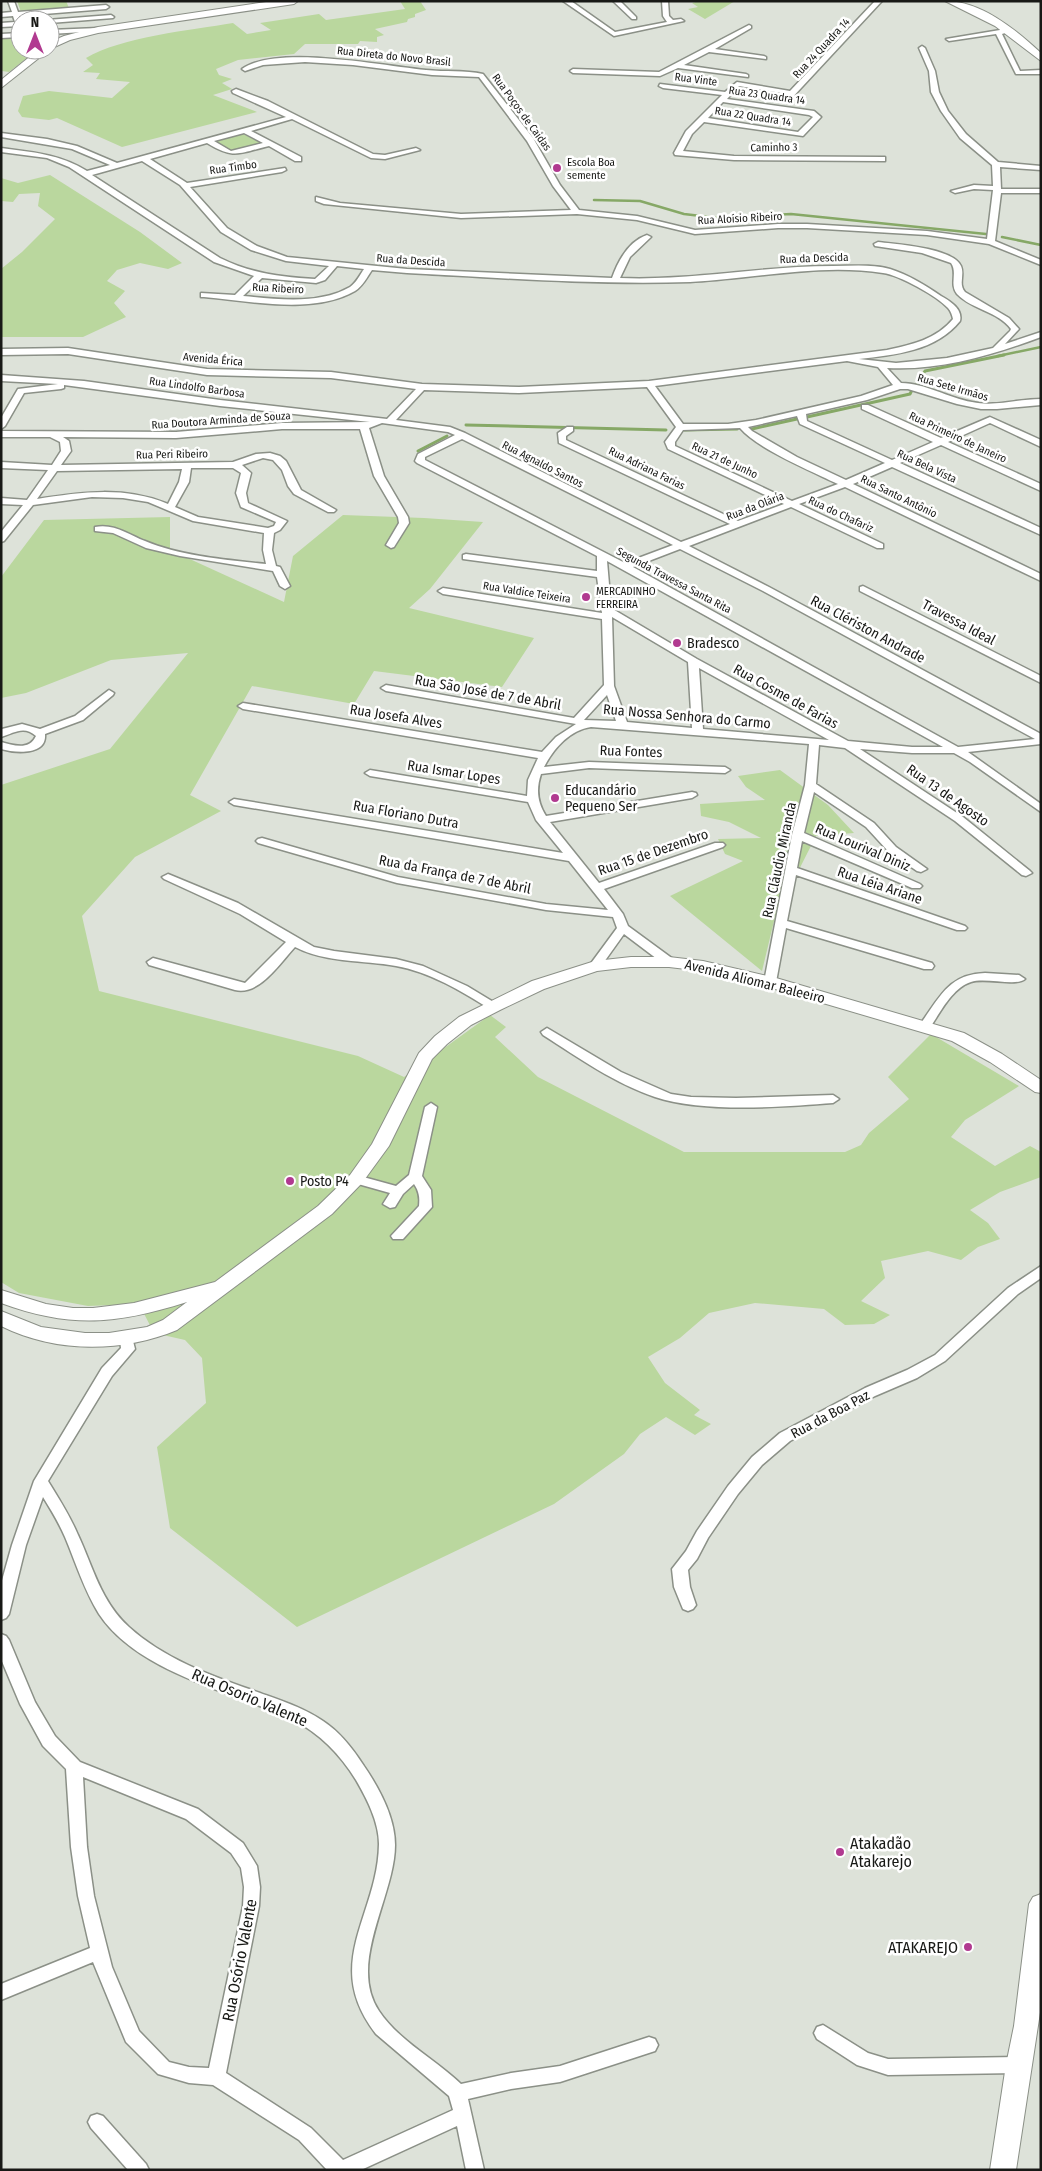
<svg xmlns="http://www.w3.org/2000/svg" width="1042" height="2171" font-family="'Fira Sans Condensed',sans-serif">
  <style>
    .green { fill: #bad79e }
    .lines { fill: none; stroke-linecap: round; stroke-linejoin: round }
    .stream-far1 { stroke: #86a866; stroke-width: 2.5 }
    .stream { stroke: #86a866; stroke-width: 3 }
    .minor-casing { stroke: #8b9087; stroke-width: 3 }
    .secondary-casing { stroke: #8b9087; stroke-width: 2 }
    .minor { fill: #fff; fill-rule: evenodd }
    .secondary { fill: #fff; fill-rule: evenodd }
    .poi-dot { fill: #b13a90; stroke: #fff; stroke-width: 2 }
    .labels { text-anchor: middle; stroke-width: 5; stroke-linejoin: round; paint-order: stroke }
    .far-street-label { font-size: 11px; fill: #181916; stroke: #fff }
    .far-poi-label { font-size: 11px; fill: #181916; stroke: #fff; text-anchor: start }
    .street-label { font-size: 14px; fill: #181916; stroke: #fff }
    .poi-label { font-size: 14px; fill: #181916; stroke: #fff; text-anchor: start }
    .near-street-label { font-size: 16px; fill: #181916; stroke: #fff }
    .near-poi-label { font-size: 16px; fill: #181916; stroke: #fff; text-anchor: start }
  </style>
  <rect width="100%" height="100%" fill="#dde2d9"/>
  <g class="green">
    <path d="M17 1H66L69 8 21 12Z"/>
    <path d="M400 1H420L426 10 415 14V17L408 19 407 22 375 29 384 35 377 37V42L360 41 358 44H305L294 54 238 60 216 69 219 75 232 79 222 83 232 89 213 95 257 112 122 147 57 118 49 120 22 117 18 111 23 96 49 91 112 98 130 82 96 79 100 73 83 72 93 65 86 58C121 37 192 30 233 23L247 34 271 30 260 23 319 14 326 20 405 9Z"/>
    <path d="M699 1H735L705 19 688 9 698 7 692 3Z"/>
    <path d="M20 36V50H37L9 72 2 71 1 38Z"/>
    <path d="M243 134 261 143 231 151 213 142Z"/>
    <path d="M50 175 140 232 182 263 168 269 140 263 117 270 107 281 125 291 114 303 126 317 83 337H1V269L22 252 55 219 38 206 40 193 19 194 13 202 1 201V178L18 183Z"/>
    <path d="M343 515 424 518 483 522 430 589 409 608 534 638 502 687 374 671 354 704 252 686 190 795 221 811 135 857 82 916 99 991 358 1056 404 1077 490 1015 506 1027 495 1037 538 1077 684 1152H845L861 1145 869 1133 909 1099 888 1077 931 1034 1019 1086 965 1120 951 1137 995 1166 1030 1146 1041 1152V1177L1000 1192 970 1210 988 1223 1000 1239 978 1247 961 1260 928 1251 881 1261 885 1278 861 1301 890 1315 874 1324 845 1325 824 1309 755 1303 709 1313 680 1338 648 1357 665 1383 700 1410 694 1415 711 1424 695 1435 666 1417 640 1434 624 1454 554 1504 297 1627 170 1528 157 1447 206 1403 202 1358 185 1340 154 1333 139 1304 88 1306 19 1293 1 1282V785L110 749 188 653 111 660 26 693 1 698V577L44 520 170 517V550L284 602 293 556Z"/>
    <path d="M780 770 828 805 854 833 816 836 775 917 762 971 670 896 743 861 725 854 718 839 761 838 729 822 701 816 700 804 765 800 746 787 738 776Z"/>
  </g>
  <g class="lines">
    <g class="stream-far1">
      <path d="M594 200 640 201 684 214 718 218 791 214 986 234"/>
      <path d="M1002 237 1041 245"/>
      <path d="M998 356 1041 347"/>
    </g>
    <g class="stream">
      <path d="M917 383 925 371 1004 355"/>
      <path d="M807 417 910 394 912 390"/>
      <path d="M466 425 666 430"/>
      <path d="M752 429 797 419"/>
      <path d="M684 430 737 429"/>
      <path d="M418 451 447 436"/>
    </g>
    <defs>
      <g id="minor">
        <path d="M8 1H14L18 12 106 5 109 7 106 9 19 16 20 26 1 27V23L15 22 13 16 1 17V13L12 12Z"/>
        <path d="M563 1H571L615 32 667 22 663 16 662 1H668L669 16 673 20 681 19 684 21 614 36Z"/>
        <path d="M613 1H620L636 17V19H632Z"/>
        <path d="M875 1H882L789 101 782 99 787 94 739 86 727 99 814 111 821 117 803 136 704 122 692 134 683 151 734 156 882 157H885V161L734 160 675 155 674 153 686 131 722 95 663 88 659 86 660 84 725 92 737 82 790 91ZM723 102 809 115 813 117 798 132 708 118Z"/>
        <path d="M111 15 114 17 113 18 50 23V20H47Z"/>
        <path d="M749 25 751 26V28L715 49 764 56 766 57V59L709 52 684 65 746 74 748 75V77L678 68 660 76 573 73 570 71 573 69 659 72Z"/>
        <path d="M98 28 101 30 100 31 50 34V30Z"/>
        <path d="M1006 29 1008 30V32L1002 34 1020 71 1041 70V74H1016L996 34 949 41 946 39Z"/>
        <path d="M20 33V37L1 38V34Z"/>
        <path d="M922 46 925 48 935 71 939 92 948 111 966 134 998 162 1041 166V170L1000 167 1001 189H1041V193H1001L995 241 1041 260V265L989 244 927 235 807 228H778L695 234 637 220 577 214 461 218 324 204 316 201V197L340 203 461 214 571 210 553 186 527 141 479 77 432 75 353 65 305 62 263 65 245 71 242 69C276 44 384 66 426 70 445 72 465 70 483 74L533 138 560 185 579 210 637 216 695 230 778 224H807L927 231 987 239 993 190 974 189 955 193 951 191 974 185 993 186 992 165 960 138 941 111 931 92 929 71 919 48Z"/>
        <path d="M236 89 268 101 373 154 385 155 416 148 420 150 385 159 371 158 292 119 251 131 301 157V161H295L269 146C239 153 235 160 207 143L150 159 187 183 285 168 286 170 282 172 190 187 227 228 257 246 287 257 407 269 612 278C618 261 629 241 647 235L651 237 630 257 620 278C691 281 762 266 833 266 852 266 872 264 890 269 909 275 925 285 941 296 950 301 963 309 960 321 936 351 895 355 859 359L896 363 947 358 993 348 1010 331 1011 329C998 311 972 310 957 294 949 284 958 273 951 263L922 253 875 246 874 244 878 242C896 244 953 248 961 266 965 275 958 284 965 292L1009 318 1019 329 1005 344 1041 332V337C993 355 939 371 887 368L901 383C925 383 948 398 972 402 995 407 1017 399 1041 399V405L997 409H981L957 404 908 389H900L867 400 806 414 807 421 892 460 933 442 862 409V405H868L941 438 990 417 1041 440V447L990 423 948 442 1041 484V491L941 445 900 463 1041 528V535L892 467 853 484 1041 574V581L845 487 799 504 883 544V548H877L791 507 689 546 769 587 1041 734V744L968 752 1041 804V812L970 762 954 753H912L860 749 963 817 1030 871 1032 873 1026 876 1022 875 955 821 845 748 819 745 816 784 874 823 896 847 927 869 921 872 917 871 888 851 866 827 814 792 804 833 920 884 922 886 920 888H912L802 841 797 868 965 926 967 928 965 930H957L796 875 787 921 932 963 934 966 932 969H924L786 928 776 982 770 986 764 982 792 835 805 785 809 744 591 727C570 730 554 748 544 767L589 762 725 767 730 770 725 773 589 768 541 774C536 789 537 802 546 816L692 792 696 793 697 795 692 798 550 822 599 883 715 843H723L725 845 723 847 604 889 623 914 628 926 673 959 675 962 669 966 665 965 624 934 599 969H591L589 966 617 928 613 917 546 910 397 883 258 843 256 841 258 839 262 838 398 877 546 904 608 910 569 861 234 805 229 802 234 799 563 853 536 820 528 802 370 776 365 773 370 770 527 796 528 780 538 758 243 709 238 706 243 703 542 752 556 737 576 724 386 691 381 688 386 685 574 718 604 685 602 619 443 594 438 591 443 588 602 613 597 577 463 559V555L466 554 597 571V556L417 463 415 461 418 454 455 435 448 432 382 423 369 428 384 476 408 517 409 523 394 547 391 548 386 545 399 523 398 517 374 476 360 429H282L176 438 63 437 69 441 71 451 61 465 233 462 256 454 270 453 280 456 286 461 301 490 336 510 334 512H328L294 494 288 486 282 470 273 460 263 458 242 465 251 473 246 493 248 503 287 521 280 530 274 533 272 550 276 566 280 567 290 586 285 589 280 586 273 571 180 556 146 548 113 533 95 531V527C114 523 129 535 145 541 180 556 228 560 266 564L263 550 264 533 193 521 148 502 123 498 92 497 33 505 4 541 1 542V532L23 505 1 504V498L27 500 48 470 1 468V462L52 465 61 451 60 442 50 437H1V431L176 432 282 423 370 422 220 406 64 385V388L61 389 24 393 5 426 1 429V418L18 389 58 384 1 381V375L84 381 220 400 387 419 416 389 331 378 207 375 68 354 1 355V349L68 348 207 369 331 372 422 384 519 387 649 381 887 350C911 345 937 339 953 319 952 315 951 311 948 308 937 296 899 275 883 273 819 263 754 279 690 282 596 285 501 278 407 273L372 270C367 277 363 286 355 291 314 315 249 301 204 297H201V293L235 295 254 276 214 262 69 167 47 158 1 152V148C32 152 60 154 87 171L110 165 72 149 1 137V133L47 139 77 146 117 163 286 117 233 93 232 91ZM244 133 263 143 231 151 214 141ZM142 161 180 185 221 232 251 250 286 261 329 266 315 279C281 277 250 273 220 258L92 175ZM337 266 364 269C360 275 356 283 350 287 319 305 277 299 243 296L262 278 316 283 325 280ZM847 361 878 367 893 385 861 396 756 420 728 424H683L655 386ZM647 387 676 427 665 442 668 449 784 504 738 521 566 440V436L573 431V427H567L558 433 559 443 730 524 681 542 465 433 450 427 396 420 424 390 519 393ZM797 416 800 424 885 463 846 480 797 457 752 431 748 427ZM740 428C758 449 811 471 838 484L792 501 675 446V442L683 430ZM462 439 673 545 625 563 425 460V457ZM191 468H233L241 473 236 493 241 507 276 522 274 526 268 528 198 517 175 507 189 482ZM182 469 179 482 168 504C125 486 82 492 37 499L57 471ZM680 549 763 591 1035 739 958 747 633 567ZM607 561 943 747H912L848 741 697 659 611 608ZM612 617 688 662 692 728 627 722 614 686ZM699 668 829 740 703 729ZM607 695 616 721 584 720Z"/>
        <path d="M863 586 1041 676V683L860 591V587Z"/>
        <path d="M109 690 114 693 113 695 83 720 45 734C47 756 15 753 1 749V742C13 745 29 751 36 736 24 725 14 733 1 737L2 729 22 724 40 729 75 716Z"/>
        <path d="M168 874 238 903 314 947 334 951 396 959 423 966 467 986 500 1006 498 1009H490C461 991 430 972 396 966 363 960 326 963 295 947 280 963 259 996 235 990L149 965 147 962 153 958 245 983 286 942 240 914 164 879 162 877Z"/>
        <path d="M985 973 1019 975 1025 979C1017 987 985 977 971 982 952 988 940 1013 929 1029H921L919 1026 921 1023C940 997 949 974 985 973Z"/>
        <path d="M547 1028 621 1072 671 1094 691 1097 736 1098 833 1095 839 1099 833 1103C783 1107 702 1113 655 1097 614 1083 579 1058 543 1035L541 1032Z"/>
        <path d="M431 1103 437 1107 422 1176 431 1190 432 1207 403 1239H393L391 1236 419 1206C420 1198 419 1191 414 1184L403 1194 395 1207 390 1208 383 1204 390 1193 351 1182 349 1179 356 1175 396 1186 409 1175 425 1107Z"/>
        <path d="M1041 1266V1278L1018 1294 945 1361 917 1378 875 1396 790 1441 762 1465 738 1494 708 1538 697 1559 688 1570 690 1587 696 1605 693 1609 688 1611 683 1609 674 1587 672 1569 686 1551 697 1531 728 1486 752 1457 780 1433 865 1388 907 1370 935 1355 1008 1288Z"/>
        <path d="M127 1335 132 1337 135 1349 112 1376 48 1481C59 1499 70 1516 78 1535 93 1567 101 1602 129 1627 163 1658 209 1675 252 1690 276 1699 301 1706 323 1721 340 1732 353 1749 364 1766 379 1788 395 1817 395 1845 395 1896 347 1963 379 2011 399 2041 435 2059 461 2084L511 2073 560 2066 649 2037 655 2039 658 2045 655 2051 560 2082 511 2089 468 2099 484 2170H466L457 2126 361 2170H327L299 2140 213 2085 189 2083 158 2074 126 2042 93 1962 1 2000V1984L90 1948 78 1896 71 1847 66 1769 43 1746 20 1704 1 1659V1634L6 1636 9 1640 35 1702 55 1736 80 1762 198 1809 243 1843 257 1866 260 1887 259 1906 226 2073 311 2128 343 2160 453 2110 449 2096 376 2034C321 1963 378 1916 379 1844 379 1822 367 1799 356 1780 340 1754 320 1734 294 1720 233 1692 138 1673 99 1614 84 1590 76 1563 65 1537 59 1523 51 1510 43 1497L26 1545 9 1614 6 1618 1 1620V1584L12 1545 34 1481 102 1368 121 1348 120 1340 122 1337ZM83 1777 186 1819 231 1853 241 1868 244 1887 243 1906 209 2068 189 2067 169 2062 139 2031 112 1967 94 1896 87 1847Z"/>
        <path d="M823 2025 868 2053 888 2059 1018 2057 1024 2059 1027 2065 1024 2071 1018 2073 888 2075 857 2065 817 2039 814 2033 817 2027Z"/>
        <path d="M97 2114 103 2116 146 2164 149 2170H128L91 2128 88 2122 91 2116Z"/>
      </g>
      <g id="secondary">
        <path d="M273 1H298L294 4 98 33 70 40 50 49V42L64 36 98 27Z"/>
        <path d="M945 1C981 1 1015 29 1041 53V61L995 26Z"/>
        <path d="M38 50H49L1 88V80Z"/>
        <path d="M631 957H669L703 961 776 978 964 1033 1002 1054 1041 1080V1093L1035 1092 990 1062 952 1041 765 986 703 971 669 967H631L597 971 544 989 500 1010 471 1025 447 1044 432 1059 389 1146 362 1183 332 1214 177 1330C121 1353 56 1353 1 1326V1311L41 1327 85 1333H109L147 1327 163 1320 187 1302C117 1324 72 1329 1 1303V1290L46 1304 73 1308H93L134 1303 215 1282 318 1206 350 1175 372 1144 419 1053 435 1036 459 1017 532 981 595 961Z"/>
        <path d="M1041 1894V2006L1016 2170H990L1006 2065 1014 2026 1029 1904 1033 1897Z"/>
      </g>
    </defs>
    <use href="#minor" class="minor-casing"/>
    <use href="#secondary" class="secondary-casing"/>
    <use href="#minor" class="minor"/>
    <use href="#secondary" class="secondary"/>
  </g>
  <g class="poi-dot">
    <circle cx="557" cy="168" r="5"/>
    <circle cx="586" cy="597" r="5"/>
    <circle cx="677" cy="643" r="5"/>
    <circle cx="555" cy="798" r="5"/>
    <circle cx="290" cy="1181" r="5"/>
    <circle cx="840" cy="1852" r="5"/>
    <circle cx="968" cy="1947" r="5"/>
  </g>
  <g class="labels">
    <g class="far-street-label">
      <text transform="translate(821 48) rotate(-47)" y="4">Rua 24 Quadra 14</text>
      <text transform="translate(394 56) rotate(6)" y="4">Rua Direta do Novo Brasil</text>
      <text transform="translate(696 79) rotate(7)" y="4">Rua Vinte</text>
      <text transform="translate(767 95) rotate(8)" y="4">Rua 23 Quadra 14</text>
      <text transform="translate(522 112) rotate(54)" y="4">Rua Poços de Caidas</text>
      <text transform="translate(753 116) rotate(9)" y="4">Rua 22 Quadra 14</text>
      <text transform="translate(774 147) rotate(-1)" y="4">Caminho 3</text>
      <text transform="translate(233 167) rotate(-8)" y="4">Rua Timbo</text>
      <text transform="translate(740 218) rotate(-3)" y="4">Rua Aloísio Ribeiro</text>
      <text transform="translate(814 258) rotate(-2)" y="4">Rua da Descida</text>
      <text transform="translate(411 260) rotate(4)" y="4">Rua da Descida</text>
      <text transform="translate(278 288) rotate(3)" y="4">Rua Ribeiro</text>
      <text transform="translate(213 359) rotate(5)" y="4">Avenida Érica</text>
      <text transform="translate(197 387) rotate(8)" y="4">Rua Lindolfo Barbosa</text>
      <text transform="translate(953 387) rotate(16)" y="4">Rua Sete Irmãos</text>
      <text transform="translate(221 420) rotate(-4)" y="4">Rua Doutora Arminda de Souza</text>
      <text transform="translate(958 437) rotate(25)" y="4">Rua Primeiro de Janeiro</text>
      <text transform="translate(172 454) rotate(-1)" y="4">Rua Peri Ribeiro</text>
      <text transform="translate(725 460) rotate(25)" y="4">Rua 21 de Junho</text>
      <text transform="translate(543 464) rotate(27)" y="4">Rua Agnaldo Santos</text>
      <text transform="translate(927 466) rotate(25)" y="4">Rua Bela Vista</text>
      <text transform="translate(647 468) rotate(26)" y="4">Rua Adriana Farias</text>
      <text transform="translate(899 496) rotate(26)" y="4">Rua Santo Antônio</text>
      <text transform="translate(755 506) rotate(-21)" y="4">Rua da Olária</text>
      <text transform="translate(841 514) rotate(25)" y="4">Rua do Chafariz</text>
      <text transform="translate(674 580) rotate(28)" y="4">Segunda Travessa Santa Rita</text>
      <text transform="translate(527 592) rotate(9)" y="4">Rua Valdice Teixeira</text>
    </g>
    <g class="far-poi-label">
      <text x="567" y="166">Escola Boa<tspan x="567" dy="13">semente</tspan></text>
      <text x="596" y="595">MERCADINHO<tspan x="596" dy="13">FERREIRA</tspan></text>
    </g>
    <g class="street-label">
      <text transform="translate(959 622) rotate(28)" y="5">Travessa Ideal</text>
      <text transform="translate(868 629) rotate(28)" y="5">Rua Clériston Andrade</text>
      <text transform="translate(488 692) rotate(10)" y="5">Rua São José de 7 de Abril</text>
      <text transform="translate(786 696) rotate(29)" y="5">Rua Cosme de Farias</text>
      <text transform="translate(396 716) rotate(9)" y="5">Rua Josefa Alves</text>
      <text transform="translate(687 716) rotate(5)" y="5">Rua Nossa Senhora do Carmo</text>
      <text transform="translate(631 751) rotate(2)" y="5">Rua Fontes</text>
      <text transform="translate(454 772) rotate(9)" y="5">Rua Ismar Lopes</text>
      <text transform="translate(948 795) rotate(35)" y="5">Rua 13 de Agosto</text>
      <text transform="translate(406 814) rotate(10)" y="5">Rua Floriano Dutra</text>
      <text transform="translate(863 847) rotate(23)" y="5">Rua Lourival Diniz</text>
      <text transform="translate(653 852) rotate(-19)" y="5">Rua 15 de Dezembro</text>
      <text transform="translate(779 860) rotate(-78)" y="5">Rua Cláudio Miranda</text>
      <text transform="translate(455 874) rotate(11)" y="5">Rua da França de 7 de Abril</text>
      <text transform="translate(880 885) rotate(19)" y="5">Rua Léia Ariane</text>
      <text transform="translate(755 981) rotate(14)" y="5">Avenida Aliomar Baleeiro</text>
      <text transform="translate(830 1414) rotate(-28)" y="5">Rua da Boa Paz</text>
    </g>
    <g class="poi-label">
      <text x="687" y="648">Bradesco</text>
      <text x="565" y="795">Educandário<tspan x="565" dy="16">Pequeno Ser</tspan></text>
      <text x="300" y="1186">Posto P4</text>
    </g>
    <g class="near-street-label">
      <text transform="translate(250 1697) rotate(23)" y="6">Rua Osorio Valente</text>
      <text transform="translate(239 1960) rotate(-79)" y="6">Rua Osório Valente</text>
    </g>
    <g class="near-poi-label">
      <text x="850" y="1849">Atakadão<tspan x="850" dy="18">Atakarejo</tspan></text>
      <text x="958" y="1953" text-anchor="end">ATAKAREJO</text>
    </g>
  </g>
  <rect width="1042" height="2171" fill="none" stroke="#181916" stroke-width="5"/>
  <g transform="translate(35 35)"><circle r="24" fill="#ffffff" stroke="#a3a3a2"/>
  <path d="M0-4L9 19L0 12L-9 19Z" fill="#b13a90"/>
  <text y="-8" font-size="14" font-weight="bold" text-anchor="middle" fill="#181916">N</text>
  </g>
</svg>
